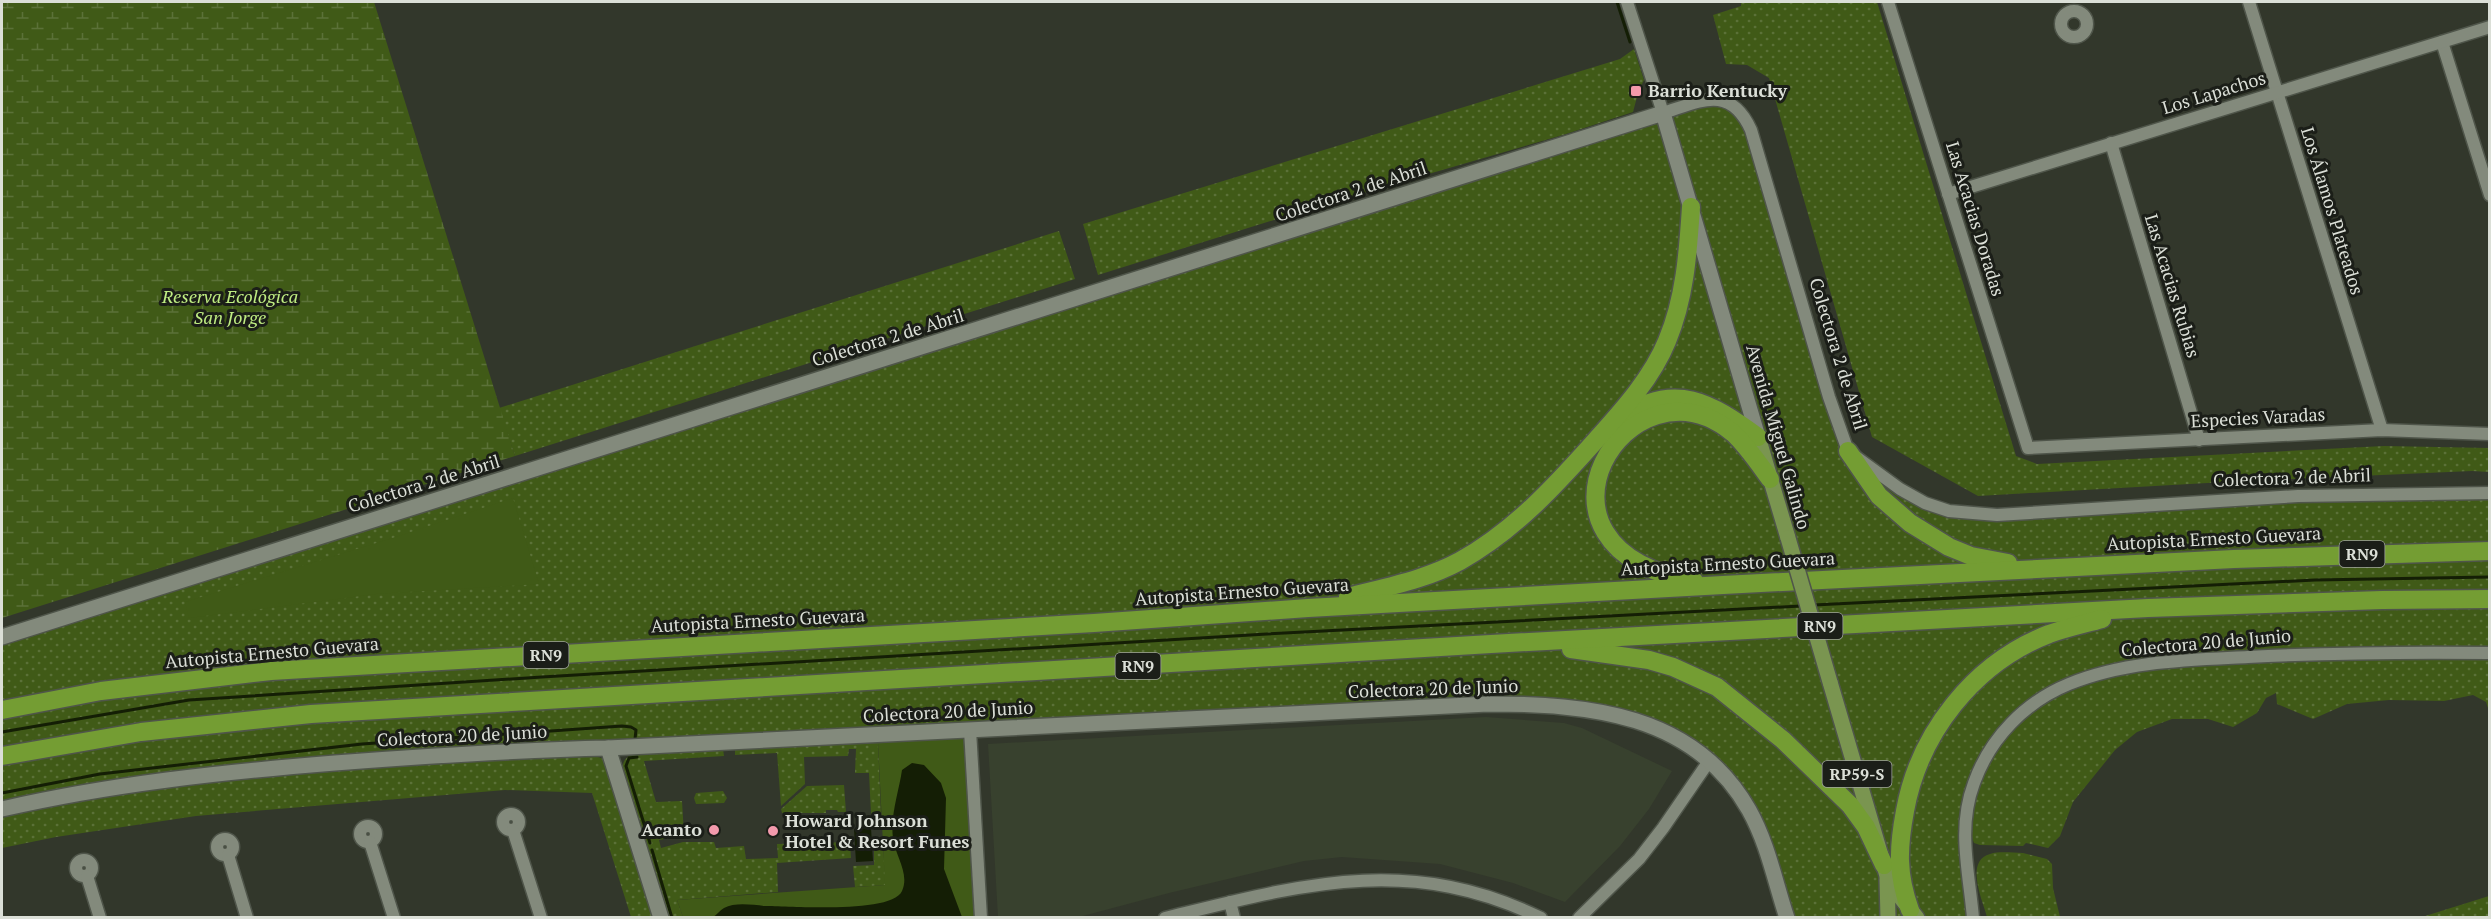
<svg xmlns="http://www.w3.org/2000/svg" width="2491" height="919" font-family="'PT Serif',serif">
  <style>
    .built { fill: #38412e }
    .grass { fill: url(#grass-dots) }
    .wetland { fill: url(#wetland-marsh) }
    .park { fill: #405a17 }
    .water { fill: #141e05 }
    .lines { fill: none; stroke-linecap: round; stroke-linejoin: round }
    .stream { stroke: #141e05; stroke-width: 3 }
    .street-casing { stroke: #4f554a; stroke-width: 15 }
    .secondary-casing { stroke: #4f554a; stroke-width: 18 }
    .primary-casing { stroke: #4f554a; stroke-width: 18 }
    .highway-casing { stroke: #4f554a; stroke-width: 21 }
    .street { stroke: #838a7c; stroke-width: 12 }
    .secondary { stroke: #838a7c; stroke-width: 15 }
    .primary { stroke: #7a9550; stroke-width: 15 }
    .highway { stroke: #749d33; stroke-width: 18 }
    .primary-bridge-casing { stroke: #4f554a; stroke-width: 18; stroke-linecap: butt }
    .primary-bridge { stroke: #7a9550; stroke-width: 15 }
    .poi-dot { fill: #f39aac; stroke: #1b1e18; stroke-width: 2 }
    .labels { text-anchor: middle; stroke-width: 6; stroke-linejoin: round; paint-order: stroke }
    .shield { fill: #1b1e18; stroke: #a1a59e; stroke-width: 1.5 }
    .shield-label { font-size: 16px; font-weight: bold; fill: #dbdfd7 }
    .poi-label { font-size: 18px; font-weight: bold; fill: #dbdfd7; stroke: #1b1e18; text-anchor: start }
    .street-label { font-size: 18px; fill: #dbdfd7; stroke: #1b1e18 }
    .park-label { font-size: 18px; font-style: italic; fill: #bfed82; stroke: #1b1e18 }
  </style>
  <defs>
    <pattern id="grass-dots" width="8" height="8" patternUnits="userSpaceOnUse" patternTransform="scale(1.5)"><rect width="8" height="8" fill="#405a17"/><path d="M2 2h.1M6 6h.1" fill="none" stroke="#5b7138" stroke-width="1.8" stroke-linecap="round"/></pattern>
    <pattern id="wetland-marsh" width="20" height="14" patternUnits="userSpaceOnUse" patternTransform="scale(1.5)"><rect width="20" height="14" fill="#405a17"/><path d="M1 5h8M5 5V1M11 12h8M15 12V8" fill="none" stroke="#5b7138"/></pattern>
  </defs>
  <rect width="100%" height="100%" fill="#32372b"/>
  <path class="built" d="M1486 717 1564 723 1582 728 1672 771 1649 809 1620 846 1565 902 1513 883 1440 864 1342 857 1304 861 1169 893 1079 917H998L988 744Z"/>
  <g class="grass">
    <path d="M1741 2H1877L2016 456 2037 464 2384 446 2489 448V472L2472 471 2225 482 1978 496 1872 437 1769 78 1747 65 1726 64 1713 15 1741 6Z"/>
    <path d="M1634 49 1644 80 1641 86 1633 84 1630 95 1637 97 1633 112 1563 135 1325 204 1098 275 1083 224 1620 59Z"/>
    <path d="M1717 99 1746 118 1848 451 1949 511 2489 493V653L2207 659 2068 684 2001 734 1968 805 1973 917H1787L1748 809 1674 736 1537 704 228 772 2 809V637Z"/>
    <path d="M1059 231 1075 279 515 456 499 408Z"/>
    <path d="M2404 659 2489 660V711L2486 702 2473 695 2444 701 2389 700 2347 704 2313 719 2277 704 2276 693 2266 698 2257 713 2233 727 2208 719H2172L2137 732 2115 750 2073 802 2060 836 2048 848 2026 843 2023 846 1980 845 1974 843C1965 823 1975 797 1983 777 2024 671 2157 667 2254 663 2304 662 2354 660 2404 659Z"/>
    <path d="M878 742 881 814H871L869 773H855L856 749H849L848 756 804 757 805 784 781 806 777 753 735 755V749Z"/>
    <path d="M723 749 724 756 644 761 656 802 682 801 684 835 659 840 661 848 683 842H714L716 848 744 846 746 859 778 858 777 844 850 842 851 858 777 863 778 892 677 900 683 917H666L622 769C623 761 626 756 635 754Z"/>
    <path d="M592 755 604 759 656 917H631L592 793 505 790 196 816 56 837 2 848V817C195 772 395 764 592 755Z"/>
    <path d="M844 785 846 812H838L837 810H826V813H782L781 809 807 786Z"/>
    <path d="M723 791 727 798 724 803 696 804 694 798 696 793Z"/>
    <path d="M874 846H883L886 885 855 887 853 866 874 865Z"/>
    <path d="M2023 853 2047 859 2052 864 2053 888 2060 917H1987C1983 901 1964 861 1990 854 2000 851 2012 853 2023 853Z"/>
    <path d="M2489 896V917H2422Z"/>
  </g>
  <path class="wetland" d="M2 2H374L515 456 2 618Z"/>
  <g class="park">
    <path d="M513 498 539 584 376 594 189 618 185 602 399 536Z"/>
    <path d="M965 738 976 917H683L677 900 885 885 878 742Z"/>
  </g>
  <g class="water">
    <path d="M912 763 924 765 941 783 946 798 944 869 962 917H713C717 915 720 910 724 908 735 902 753 905 765 906 790 906 892 914 902 891 910 873 895 856 893 838 890 816 899 791 902 770Z"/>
    <path d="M871 828 873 861 856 862 854 829Z"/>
  </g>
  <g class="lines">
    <g class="stream">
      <path d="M1617 2 1630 42"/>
      <path d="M1814 605 2315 580 2490 577"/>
      <path d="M2 732 189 700 542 677 1267 634 1801 606"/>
      <path d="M637 757 629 758 626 766 650 843"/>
      <path d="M2 793 100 774 362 744 622 726 631 727 636 730 635 739"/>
      <path d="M652 850 672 918"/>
    </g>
    <defs>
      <g id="street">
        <path d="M1627 2 1663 113C1701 101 1730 84 1751 130L1829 397 1848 451 1900 489 1925 503 1949 511 1997 515 2298 496 2490 493"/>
        <path d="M1888 2 2028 448 2382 430 2490 434"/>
        <path d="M2249 2 2382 430"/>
        <circle cx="2074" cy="24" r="13"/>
        <path d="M2442 42 2490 195"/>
        <path d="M2111 143 2199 440"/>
        <path d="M1948 194 2490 27"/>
        <path d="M970 730 981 918"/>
        <circle cx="511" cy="822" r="8"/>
        <circle cx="368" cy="834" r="8"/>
        <path d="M513 830 541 918"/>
        <circle cx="225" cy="847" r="8"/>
        <path d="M370 842 394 918"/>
        <path d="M228 855 247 918"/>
        <circle cx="84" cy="868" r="8"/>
        <path d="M87 876 100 918"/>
        <path d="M1230 902 1234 918"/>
        <path d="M1165 918C1300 885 1408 853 1541 918"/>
        <path d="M1579 918 1639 859 1663 828 1709 761"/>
        <path d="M1973 918C1969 872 1957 828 1974 783 1990 738 2025 702 2069 684 2125 661 2188 660 2248 657 2329 653 2409 652 2490 653"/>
      </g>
      <g id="secondary">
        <path d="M2 637 1663 113 1758 437"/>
        <path d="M608 748 661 918"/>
        <path d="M2 809C111 784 223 772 335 763 426 756 517 750 608 748L1488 704C1588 704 1694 713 1749 810 1768 844 1775 882 1787 918"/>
      </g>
      <g id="primary">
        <path d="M1758 437 1788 538"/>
        <path d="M1830 682 1887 876 1897 893 1917 918"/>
        <path d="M1887 879 1888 918"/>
      </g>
      <g id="highway">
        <path d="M1620 418C1675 380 1711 403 1758 437"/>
        <path d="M1848 451 1879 496 1910 523 1949 547 1971 556 2008 563"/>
        <path d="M1694 581C1504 549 1629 347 1733 433 1747 446 1759 464 1770 479"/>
        <path d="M1348 597C1386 587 1425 580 1460 561 1514 531 1555 486 1596 440 1622 411 1652 378 1667 341 1685 298 1688 253 1691 207"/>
        <path d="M1571 649 1649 660 1673 667 1717 687 1783 740 1850 805 1866 827 1884 865"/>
        <path d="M2 710 101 691 271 671 1094 623 1308 608 1723 585 2234 559 2490 551"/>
        <path d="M2 756 141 732 311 714 1491 644 2148 608 2382 600 2490 599"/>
        <path d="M1910 910C1897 874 1898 848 1905 811 1919 733 1974 663 2049 634 2066 628 2084 624 2102 619"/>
      </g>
    </defs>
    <use href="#street" class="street-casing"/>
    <use href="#secondary" class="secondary-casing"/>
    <use href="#primary" class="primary-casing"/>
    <use href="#highway" class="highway-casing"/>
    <use href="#street" class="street"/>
    <use href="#secondary" class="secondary"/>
    <use href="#primary" class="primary"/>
    <use href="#highway" class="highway"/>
    <defs>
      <path id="primary-bridge" d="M1788 538 1830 682"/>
    </defs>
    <use href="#primary-bridge" class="primary-bridge-casing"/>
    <use href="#primary-bridge" class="primary-bridge"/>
  </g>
  <g class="poi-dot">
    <rect x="1630" y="85" width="12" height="12" rx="3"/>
    <circle cx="714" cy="830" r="6"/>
    <circle cx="773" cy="831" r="6"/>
  </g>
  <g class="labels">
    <g class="shield">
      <rect x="2339.5" y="541" width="45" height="26" rx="4.5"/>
      <rect x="1797.5" y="613" width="45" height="26" rx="4.5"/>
      <rect x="523.5" y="642" width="45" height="26" rx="4.5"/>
      <rect x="1115.5" y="653" width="45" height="26" rx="4.5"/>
      <rect x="1822.5" y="761" width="69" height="26" rx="4.5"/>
    </g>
    <g class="shield-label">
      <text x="2362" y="560">RN9</text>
      <text x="1820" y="632">RN9</text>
      <text x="546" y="661">RN9</text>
      <text x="1138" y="672">RN9</text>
      <text x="1857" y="780">RP59-S</text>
    </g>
    <g class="poi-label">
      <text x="1648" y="97">Barrio Kentucky</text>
      <text x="785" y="827">Howard Johnson<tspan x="785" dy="21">Hotel &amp; Resort Funes</tspan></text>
      <text x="702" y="836" text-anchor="end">Acanto</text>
    </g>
    <g class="street-label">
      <text transform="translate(2214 93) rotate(-17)" y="6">Los Lapachos</text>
      <text transform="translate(1351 192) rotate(-18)" y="6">Colectora 2 de Abril</text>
      <text transform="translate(2332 211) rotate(73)" y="6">Los Álamos Plateados</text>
      <text transform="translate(1975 219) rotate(73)" y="6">Las Acacias Doradas</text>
      <text transform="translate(2172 286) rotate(73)" y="6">Las Acacias Rubias</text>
      <text transform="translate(888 338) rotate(-17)" y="6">Colectora 2 de Abril</text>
      <text transform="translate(1838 354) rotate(73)" y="6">Colectora 2 de Abril</text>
      <text transform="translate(2258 418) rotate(-3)" y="6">Especies Varadas</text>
      <text transform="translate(1778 437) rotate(74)" y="6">Avenida Miguel Galindo</text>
      <text transform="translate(2292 478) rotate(-2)" y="6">Colectora 2 de Abril</text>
      <text transform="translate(424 484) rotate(-17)" y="6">Colectora 2 de Abril</text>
      <text transform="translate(2214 539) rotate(-3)" y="6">Autopista Ernesto Guevara</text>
      <text transform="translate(1728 564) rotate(-3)" y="6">Autopista Ernesto Guevara</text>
      <text transform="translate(1242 592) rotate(-4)" y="6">Autopista Ernesto Guevara</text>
      <text transform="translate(758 621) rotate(-3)" y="6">Autopista Ernesto Guevara</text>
      <text transform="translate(2206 643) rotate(-5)" y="6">Colectora 20 de Junio</text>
      <text transform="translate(272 653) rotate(-5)" y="6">Autopista Ernesto Guevara</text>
      <text transform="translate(1433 689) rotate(-2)" y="6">Colectora 20 de Junio</text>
      <text transform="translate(948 712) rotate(-3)" y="6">Colectora 20 de Junio</text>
      <text transform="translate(462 736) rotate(-3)" y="6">Colectora 20 de Junio</text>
    </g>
    <g class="park-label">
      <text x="230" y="303">Reserva Ecológica<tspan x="230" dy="21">San Jorge</tspan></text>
    </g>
  </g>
  <rect width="2491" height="919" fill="none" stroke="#dbdfd7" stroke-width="6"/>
</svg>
